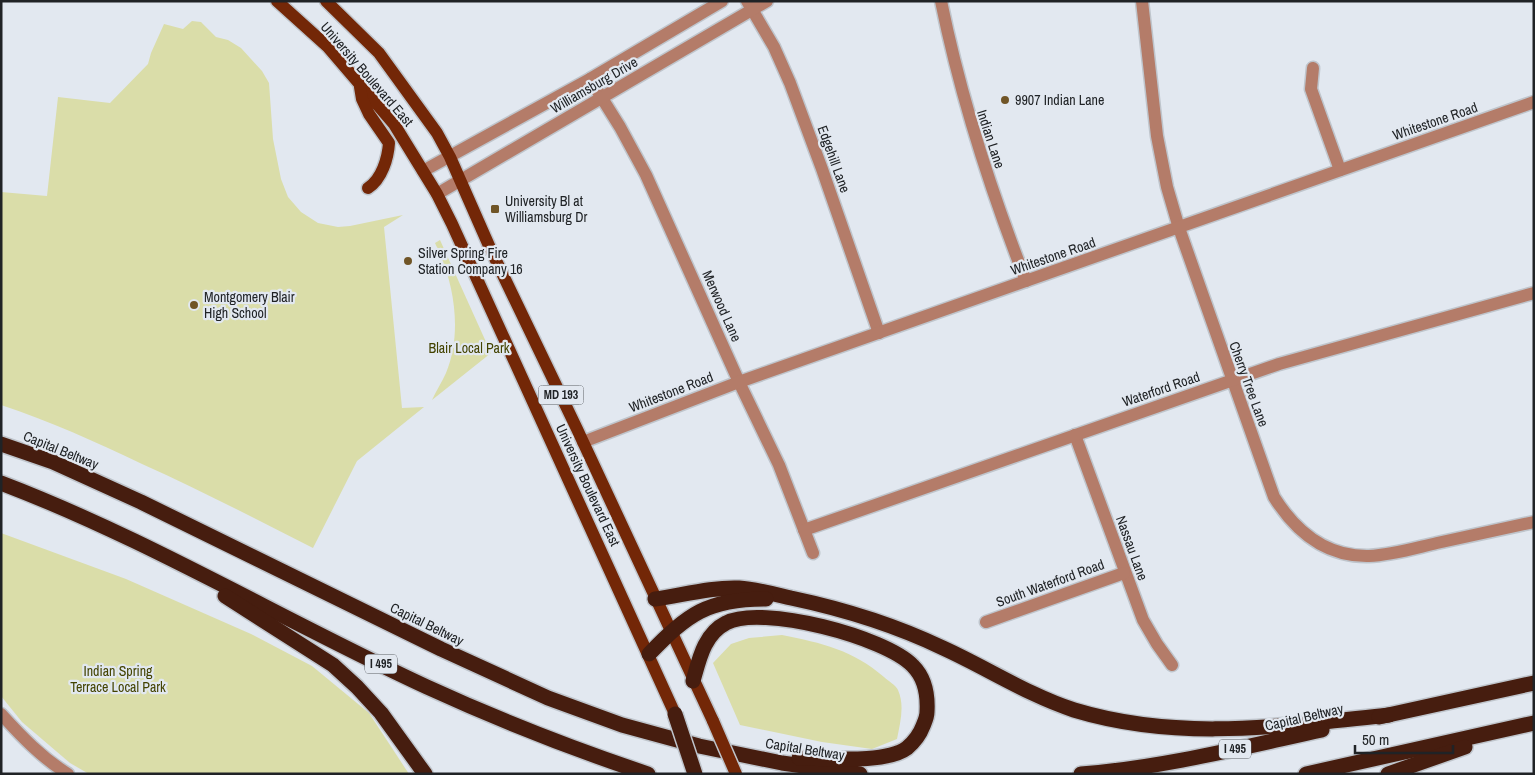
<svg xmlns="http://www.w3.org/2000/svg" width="1535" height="775" font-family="'Archivo Narrow',sans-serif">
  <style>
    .green { fill: #dadda9 }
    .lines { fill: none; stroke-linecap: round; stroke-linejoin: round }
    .minor-casing { stroke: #bfc5cc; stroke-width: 15 }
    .major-casing { stroke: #bfc5cc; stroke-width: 15 }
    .highway-casing { stroke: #bfc5cc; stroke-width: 18 }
    .minor { stroke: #b47c69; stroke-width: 12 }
    .major { stroke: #732707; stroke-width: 12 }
    .highway { stroke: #461d0f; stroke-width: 15 }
    .major-bridge-casing { stroke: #bfc5cc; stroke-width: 15; stroke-linecap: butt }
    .highway-bridge-casing { stroke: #bfc5cc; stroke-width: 18; stroke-linecap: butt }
    .major-bridge { stroke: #732707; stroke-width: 12 }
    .highway-bridge { stroke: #461d0f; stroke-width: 15 }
    .poi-dot { fill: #705527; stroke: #e2e8f0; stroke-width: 2 }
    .labels { text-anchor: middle; stroke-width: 4.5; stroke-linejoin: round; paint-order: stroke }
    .shield { fill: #e2e8f0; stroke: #5a5e63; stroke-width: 1 }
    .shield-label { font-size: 12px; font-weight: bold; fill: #202326 }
    .street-label { font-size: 14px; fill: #202326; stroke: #e2e8f0 }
    .poi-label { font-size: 14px; fill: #202326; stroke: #e2e8f0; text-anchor: start }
    .park-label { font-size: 14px; fill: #434300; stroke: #e2e8f0 }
  </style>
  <rect width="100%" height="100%" fill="#e2e8f0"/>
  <g class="green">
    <path d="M192 21 201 22 216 37 228 40 241 48 262 71 269 83 273 139 281 179 288 197 301 212 318 223 338 227 350 226 403 215 384 227 402 408 424 407 357 461 313 548C256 519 200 490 142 464 96 442 50 421 1 405V192L47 196 58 97 110 103 148 64 151 53 164 24 183 29Z"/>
    <path d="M440 240 491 353 432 400C436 391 442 382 446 373 463 332 454 281 435 243Z"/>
    <path d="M1 533 126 579 251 634 312 666 369 713 409 774H89L70 763 22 722 1 696Z"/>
    <path d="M782 635C822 643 853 650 884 677 888 681 896 685 898 690 905 706 900 723 897 739L872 749 822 742 740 725 713 663 731 644 749 638Z"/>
  </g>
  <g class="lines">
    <defs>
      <g id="minor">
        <path d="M747 1 774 47 790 83 822 169 879 333"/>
        <path d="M941 1C961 99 990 189 1026 281"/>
        <path d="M1142 1 1157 136 1167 187 1179 228 1274 497C1296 532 1326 557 1369 556 1392 555 1415 548 1437 543 1469 536 1501 529 1534 522"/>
        <path d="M1313 68 1311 89 1340 170"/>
        <path d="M590 79 620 127 646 175 739 382 779 465 813 553"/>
        <path d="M423 171 590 79 722 1"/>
        <path d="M437 194 767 1"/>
        <path d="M1075 435 1143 620 1157 644 1172 665"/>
        <path d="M583 442 739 382 1534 102"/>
        <path d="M804 530 1279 364 1534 293"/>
        <path d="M986 622 1124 573"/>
        <path d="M1 714C22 737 42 758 68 774"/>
      </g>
      <g id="major">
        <path d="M277 1 328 47 394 124 437 194 452 224 675 714"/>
        <path d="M326 1 379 53 437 133 450 157 490 248 577 429 713 721"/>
        <path d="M360 87 362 99 369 114 389 143C388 158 382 179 368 188"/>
      </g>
      <g id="highway">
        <path d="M1 444 53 462 141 502 441 649 548 698 622 725 699 746 782 763 860 774"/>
        <path d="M1 483C148 539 284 621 427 687 499 720 573 749 648 774"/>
        <path d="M225 596 333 665 357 687 381 713 425 774"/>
        <path d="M655 599C683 595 711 587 739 588 756 589 774 594 791 598 843 609 895 625 943 648 987 668 1028 695 1074 710 1180 742 1282 726 1389 715"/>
        <path d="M649 654C688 614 707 599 766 599"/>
        <path d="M693 681C699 660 704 634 726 623 761 604 886 637 913 666 925 678 928 695 927 712 927 717 925 721 923 726 920 734 914 742 907 748 886 764 826 758 799 758"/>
        <path d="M1379 717 1534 683"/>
        <path d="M1081 774C1161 768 1244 747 1322 730"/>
        <path d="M1306 774 1534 723"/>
        <path d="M1388 774 1465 747"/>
      </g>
    </defs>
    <use href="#minor" class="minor-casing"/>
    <use href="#major" class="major-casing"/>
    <use href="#highway" class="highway-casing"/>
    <use href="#minor" class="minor"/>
    <use href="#major" class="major"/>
    <use href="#highway" class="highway"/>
    <defs>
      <path id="major-bridge" d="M713 721 736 774"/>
      <path id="highway-bridge" d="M675 714 695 774"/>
    </defs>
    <use href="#major-bridge" class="major-bridge-casing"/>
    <use href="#highway-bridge" class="highway-bridge-casing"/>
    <use href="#major-bridge" class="major-bridge"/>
    <use href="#highway-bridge" class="highway-bridge"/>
  </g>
  <g class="poi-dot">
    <circle cx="1005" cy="100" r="5"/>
    <rect x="490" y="204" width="10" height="10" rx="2.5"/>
    <circle cx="408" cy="261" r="5"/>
    <circle cx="194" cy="305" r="5"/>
  </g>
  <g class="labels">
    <g class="shield">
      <rect x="538.5" y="385.5" width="45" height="19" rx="4"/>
      <rect x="365" y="654.5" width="32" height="19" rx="4"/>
      <rect x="1219" y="739.5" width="32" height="19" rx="4"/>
    </g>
    <g class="shield-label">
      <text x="561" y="399">MD 193</text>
      <text x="381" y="668">I 495</text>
      <text x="1235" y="753">I 495</text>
    </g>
    <g class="street-label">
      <text transform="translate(367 74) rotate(49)" y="5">University Boulevard East</text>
      <text transform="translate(594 85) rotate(-30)" y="5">Williamsburg Drive</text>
      <text transform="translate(1435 121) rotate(-19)" y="5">Whitestone Road</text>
      <text transform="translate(991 139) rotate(72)" y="5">Indian Lane</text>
      <text transform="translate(834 159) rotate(70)" y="5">Edgehill Lane</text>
      <text transform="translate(1053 256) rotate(-19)" y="5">Whitestone Road</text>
      <text transform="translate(722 306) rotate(66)" y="5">Merwood Lane</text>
      <text transform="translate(1249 384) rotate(70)" y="5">Cherry Tree Lane</text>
      <text transform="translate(1161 389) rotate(-19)" y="5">Waterford Road</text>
      <text transform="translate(671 392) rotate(-21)" y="5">Whitestone Road</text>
      <text transform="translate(61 450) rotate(22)" y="5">Capital Beltway</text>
      <text transform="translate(588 485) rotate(65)" y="5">University Boulevard East</text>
      <text transform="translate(1132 548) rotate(70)" y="5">Nassau Lane</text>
      <text transform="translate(1050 583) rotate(-20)" y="5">South Waterford Road</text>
      <text transform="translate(427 624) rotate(26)" y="5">Capital Beltway</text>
      <text transform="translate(1304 717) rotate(-13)" y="5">Capital Beltway</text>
      <text transform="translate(805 749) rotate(9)" y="5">Capital Beltway</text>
    </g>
    <g class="poi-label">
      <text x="1015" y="105">9907 Indian Lane</text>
      <text x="505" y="206">University Bl at<tspan x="505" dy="16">Williamsburg Dr</tspan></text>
      <text x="418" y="258">Silver Spring Fire<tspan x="418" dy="16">Station Company 16</tspan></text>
      <text x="204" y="302">Montgomery Blair<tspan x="204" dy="16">High School</tspan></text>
    </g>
    <g class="park-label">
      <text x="469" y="353">Blair Local Park</text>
      <text x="118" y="676">Indian Spring<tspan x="118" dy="16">Terrace Local Park</tspan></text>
    </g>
  </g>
  <rect width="1535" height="775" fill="none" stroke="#202326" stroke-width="5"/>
  <path d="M1355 745v8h98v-8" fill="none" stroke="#202326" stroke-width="2.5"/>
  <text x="1362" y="745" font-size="15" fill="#202326" stroke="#e2e8f0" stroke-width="4" paint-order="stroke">50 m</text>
</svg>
